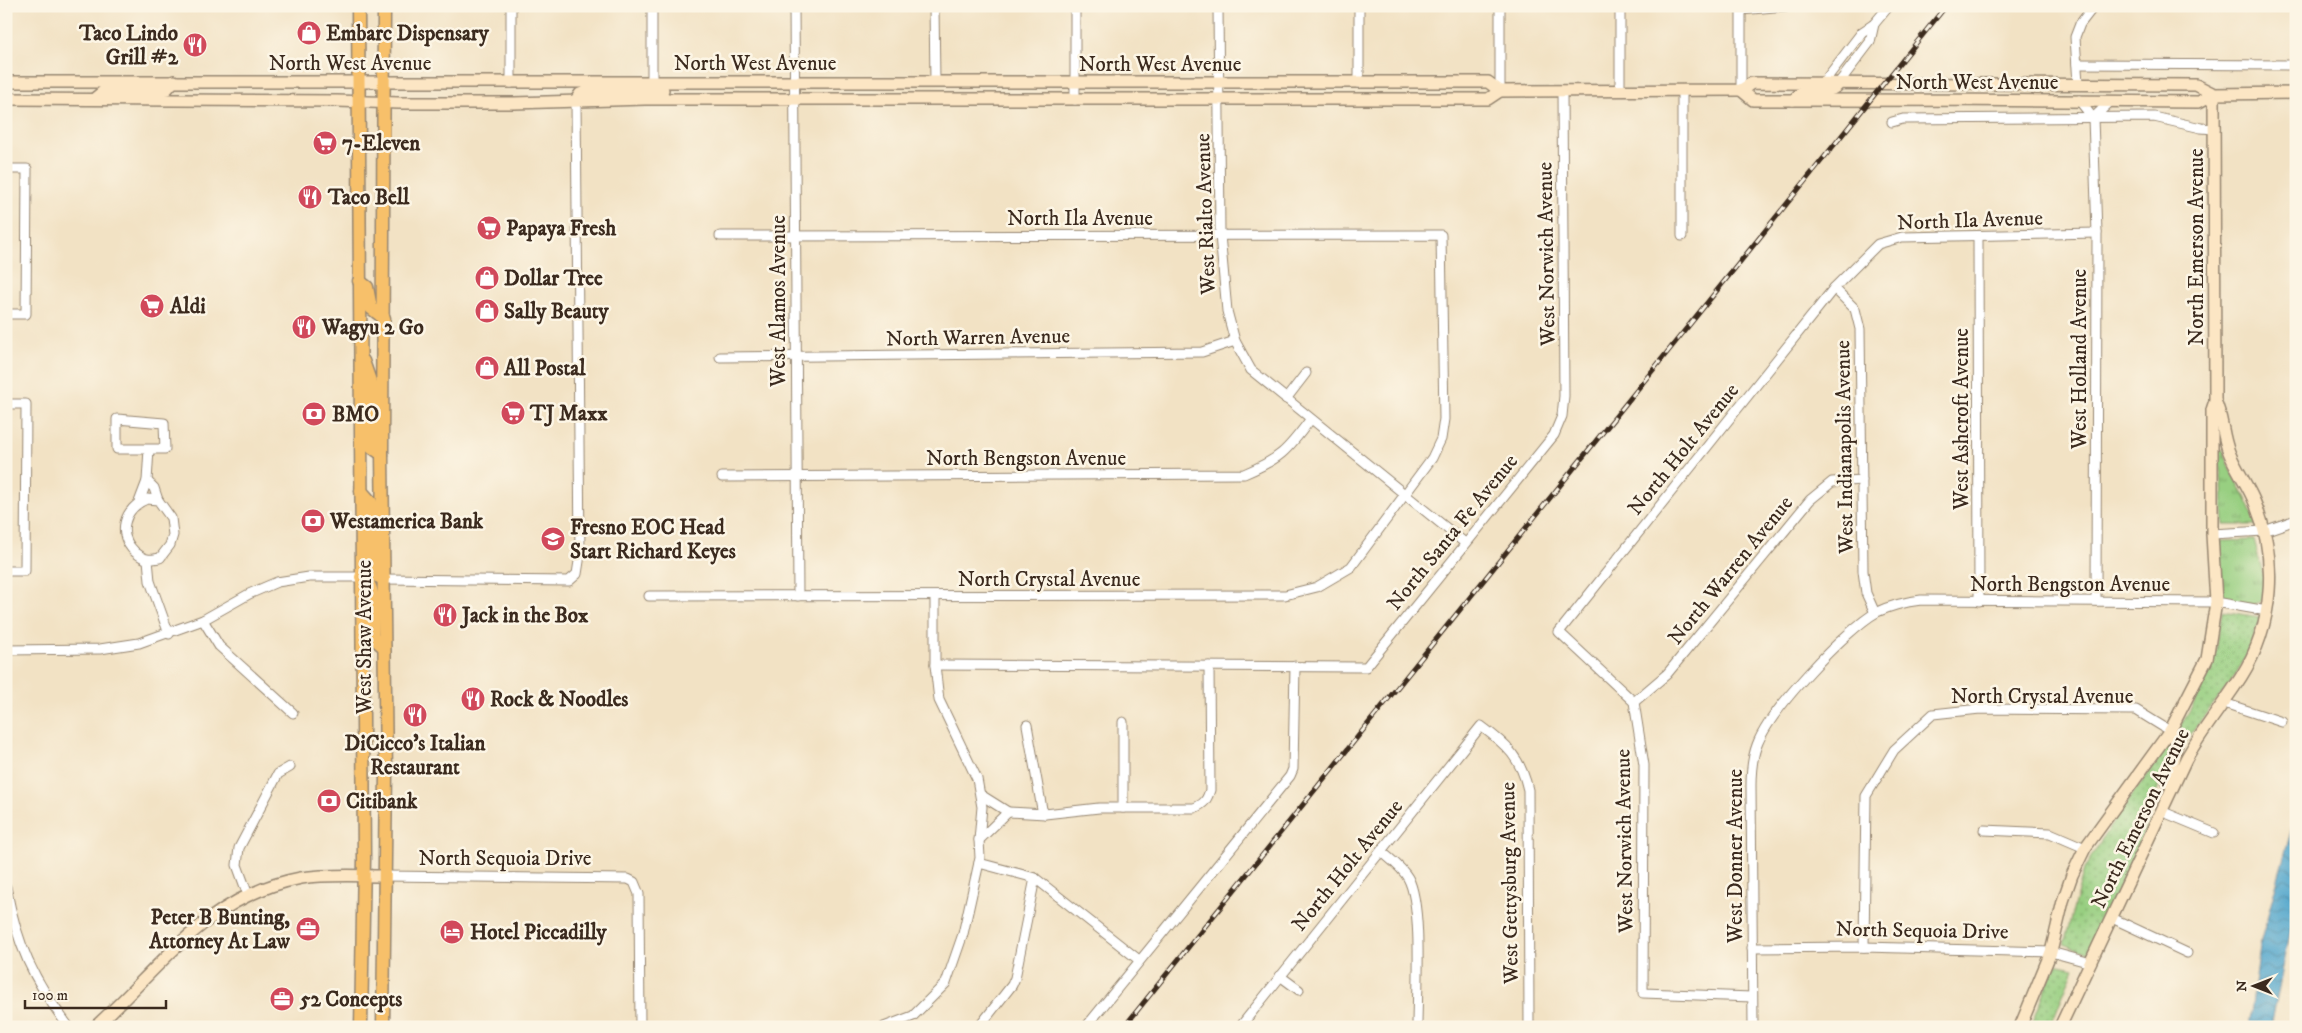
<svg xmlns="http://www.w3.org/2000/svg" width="2302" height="1033" font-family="'IM FELL DW Pica',serif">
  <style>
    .grass { fill: url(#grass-dots); stroke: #6a7c50 }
    .park { fill: url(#park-tufts); stroke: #6a7c50 }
    .water { fill: url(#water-waves); stroke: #466875 }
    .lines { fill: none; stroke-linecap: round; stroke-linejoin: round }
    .street-casing { stroke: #968671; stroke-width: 11 }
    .secondary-casing { stroke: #968671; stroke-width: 14 }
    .primary-casing { stroke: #968671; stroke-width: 15 }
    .street { stroke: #fff; stroke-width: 9 }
    .secondary { stroke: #fce6c4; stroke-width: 11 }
    .primary { stroke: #f7c06b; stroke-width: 12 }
    .rail-casing { stroke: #3b2a1e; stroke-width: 5 }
    .rail { stroke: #fcf5e5; stroke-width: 3; stroke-dasharray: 9; stroke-linecap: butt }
    .labels { text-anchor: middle; stroke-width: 5; stroke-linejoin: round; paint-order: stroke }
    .poi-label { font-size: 21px; font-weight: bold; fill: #3b2a1e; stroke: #fcf5e5; text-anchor: start }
    .street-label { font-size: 21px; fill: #3b2a1e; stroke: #fcf5e5 }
  </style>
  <defs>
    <pattern id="grass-dots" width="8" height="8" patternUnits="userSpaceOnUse" patternTransform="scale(1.25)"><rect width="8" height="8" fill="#98cf81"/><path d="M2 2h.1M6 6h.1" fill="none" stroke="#7da869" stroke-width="1.8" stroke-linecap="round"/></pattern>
    <pattern id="park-tufts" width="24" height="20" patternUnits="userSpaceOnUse" patternTransform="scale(1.25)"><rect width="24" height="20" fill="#98cf81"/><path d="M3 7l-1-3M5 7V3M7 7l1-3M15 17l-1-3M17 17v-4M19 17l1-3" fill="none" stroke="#7da869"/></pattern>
    <pattern id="water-waves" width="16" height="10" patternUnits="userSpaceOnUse" patternTransform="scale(1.25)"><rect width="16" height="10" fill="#50a5cc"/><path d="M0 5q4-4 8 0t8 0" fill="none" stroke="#4487a5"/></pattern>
  </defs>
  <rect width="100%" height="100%" fill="#fcf5e5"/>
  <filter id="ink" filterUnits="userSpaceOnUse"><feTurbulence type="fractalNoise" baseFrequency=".02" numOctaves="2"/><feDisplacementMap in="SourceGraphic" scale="10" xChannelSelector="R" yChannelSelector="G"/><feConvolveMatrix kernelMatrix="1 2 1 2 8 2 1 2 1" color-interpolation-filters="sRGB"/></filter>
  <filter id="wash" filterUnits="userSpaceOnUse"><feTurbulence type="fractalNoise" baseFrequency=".0096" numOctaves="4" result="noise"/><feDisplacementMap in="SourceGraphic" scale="20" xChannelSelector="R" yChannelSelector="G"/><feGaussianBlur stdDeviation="1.12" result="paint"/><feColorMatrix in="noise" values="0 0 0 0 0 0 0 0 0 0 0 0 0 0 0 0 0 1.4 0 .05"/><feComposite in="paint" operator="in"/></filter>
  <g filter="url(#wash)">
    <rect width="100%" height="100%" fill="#f2e2c4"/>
    <g class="grass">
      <path d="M2222 611 2260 617C2255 633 2250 650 2242 664 2225 693 2201 717 2183 746L2181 745 2178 731 2207 679 2216 651Z"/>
      <path d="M2170 742 2172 744V753L2154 798 2148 823 2089 953 2064 944 2084 869 2105 834Z"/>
      <path d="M2055 964 2074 968 2050 1027H2031Z"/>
    </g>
    <g class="park">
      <path d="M2217 450H2223C2233 476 2248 499 2257 525H2224L2222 485Z"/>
      <path d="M2254 540 2264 578 2262 601 2254 606 2224 599 2219 547 2221 541Z"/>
    </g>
    <path class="water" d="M2296 813V903L2271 1027H2249L2261 940Z"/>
  </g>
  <g filter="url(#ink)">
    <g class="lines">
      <defs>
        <g id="street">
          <path d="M511 6V83"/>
          <path d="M652 6V82"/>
          <path d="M794 6 798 596"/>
          <path d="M934 6 935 82"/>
          <path d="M1218 6 1220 235 1227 311 1235 341 1251 370 1465 543"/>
          <path d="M1359 6V83"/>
          <path d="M1500 6V91"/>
          <path d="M1620 6V91"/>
          <path d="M1741 10 1786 6"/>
          <path d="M2077 64 2296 65"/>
          <path d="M1823 83 1862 32 1874 24 1889 6"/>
          <path d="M1838 84 1870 42 1874 24"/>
          <path d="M2078 84 2075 37 2080 24 2094 6"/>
          <path d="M1741 90V6"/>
          <path d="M1682 91V236"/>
          <path d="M1075 100V6"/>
          <path d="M2079 100 2093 118 2097 233 2096 601"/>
          <path d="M2093 118 2111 101"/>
          <path d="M1892 122 1903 119 2154 117 2201 128 2215 129"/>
          <path d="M6 169H27L26 314H6"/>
          <path d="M1978 236 1979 601"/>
          <path d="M1834 288 1855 309 1860 329 1863 571 1866 593 1875 613"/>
          <path d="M720 357 1202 352 1235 341"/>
          <path d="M1286 399 1306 373"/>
          <path d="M6 404H26L25 571H6"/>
          <path d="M722 477 1244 474C1280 459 1287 451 1310 420"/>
          <path d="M147 481 154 488 158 500"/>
          <path d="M147 499 158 500 171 518 173 535 170 545 160 558C157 558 152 560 148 559 143 559 139 555 135 552 116 534 124 508 147 499Z"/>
          <path d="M139 502 147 481 149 449H117V419L164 423 165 449H149"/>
          <path d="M2212 534 2264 531 2296 520"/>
          <path d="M148 560 150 581 169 634"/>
          <path d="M384 579 569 581 577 574 580 555 576 100"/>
          <path d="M649 596 1285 595 1317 587 1351 567 1432 458 1441 439 1444 419 1441 235 720 236"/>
          <path d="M203 620 219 646 293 713"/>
          <path d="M6 650 100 649 139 643 203 620 249 594 277 582 309 577H361"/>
          <path d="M935 665 1366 667 1554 435 1562 416 1564 396 1562 91"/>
          <path d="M1634 702 1667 674 1810 500 1832 482 1862 480"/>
          <path d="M2224 703 2282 722"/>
          <path d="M1027 725 1042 809 1045 814 1099 808H1194C1204 804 1207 800 1210 790L1209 666"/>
          <path d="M1123 808V722"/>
          <path d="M2161 811 2214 833"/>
          <path d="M1008 812 1045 814"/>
          <path d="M1984 830 2050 833 2085 848"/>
          <path d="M979 840 1008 812 981 795"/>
          <path d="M1381 851C1391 860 1402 867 1408 878 1423 905 1417 993 1417 1027"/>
          <path d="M979 863 1035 878 1139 960"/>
          <path d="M385 876 628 879 634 882 639 894 640 1027"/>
          <path d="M6 887C17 945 33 980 69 1027"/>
          <path d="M248 895 237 865 239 848 278 774 290 767"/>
          <path d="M2112 918 2187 953"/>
          <path d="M1864 947 1866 796 1894 750 1933 714 1980 709 2136 710 2170 731"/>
          <path d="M1752 948 1864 947 2051 952 2091 963"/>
          <path d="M1280 976 1299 990"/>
          <path d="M1752 997 1643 993 1644 765 1634 702 1559 632 1834 288 1878 244 1902 237 2097 233"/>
          <path d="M884 1027 913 1016 946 983 963 934 980 858 979 840 982 807 977 779 939 700 935 665V597"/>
          <path d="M979 1027 1012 985 1015 978 1035 878"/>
          <path d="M1086 1027 1290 776 1293 769 1295 666"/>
          <path d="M1240 1027 1481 726C1507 745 1521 758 1528 790L1529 1027"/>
          <path d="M1753 1027 1751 786C1751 772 1752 758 1757 745 1770 710 1845 630 1877 612 1892 605 1905 602 1921 600L2216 602 2267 611"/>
        </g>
        <g id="secondary">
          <path d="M6 82H1488L1500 91"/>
          <path d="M1741 90 1753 100C1902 100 2050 100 2199 102L2214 94"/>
          <path d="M6 99 337 101 399 103H514L645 99H1488L1500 91 1741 90 1752 83 2196 85 2214 94 2296 93"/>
          <path d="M94 99 105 90H161L167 89 174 81"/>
          <path d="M576 100 580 94 589 91 663 90"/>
          <path d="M1793 100C1796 98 1800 93 1803 92 1815 88 1826 95 1837 86"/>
          <path d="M2168 783 2177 742 2170 731"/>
          <path d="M95 1027C162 967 206 896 301 878 328 874 357 876 385 876"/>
          <path d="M2020 1027 2051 952 2063 901 2072 875 2085 848 2170 731 2207 659 2216 602 2212 534V410L2215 401 2214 94"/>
          <path d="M2060 1027 2186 759C2202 730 2223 705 2241 677 2274 625 2278 559 2255 503 2248 485 2236 470 2229 452 2222 435 2223 417 2215 401"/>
        </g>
        <g id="primary">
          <path d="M358 6 364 859 361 1027"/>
          <path d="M359 281 367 287 371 308 384 318"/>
          <path d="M363 361 371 384 372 447 382 454"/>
          <path d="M361 491 371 502 373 569 377 576 384 579"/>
          <path d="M361 577C379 585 372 620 372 637L384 647"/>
          <path d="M383 1027 386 772 382 454 384 6"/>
        </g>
      </defs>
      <use href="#street" class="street-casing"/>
      <use href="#secondary" class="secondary-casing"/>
      <use href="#primary" class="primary-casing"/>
      <use href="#street" class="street"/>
      <use href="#secondary" class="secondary"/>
      <use href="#primary" class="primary"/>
      <defs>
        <path id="rail" d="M1124 1027 1946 6"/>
      </defs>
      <use href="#rail" class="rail-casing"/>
      <use href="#rail" class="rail"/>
    </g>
  </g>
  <defs>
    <symbol id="shop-disc" viewBox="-11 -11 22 22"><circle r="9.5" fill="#d1495b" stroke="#fcf5e5"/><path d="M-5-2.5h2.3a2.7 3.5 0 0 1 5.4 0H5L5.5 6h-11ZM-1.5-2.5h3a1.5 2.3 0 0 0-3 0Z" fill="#fff"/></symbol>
    <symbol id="restaurant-disc" viewBox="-11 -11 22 22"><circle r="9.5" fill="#d1495b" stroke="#fcf5e5"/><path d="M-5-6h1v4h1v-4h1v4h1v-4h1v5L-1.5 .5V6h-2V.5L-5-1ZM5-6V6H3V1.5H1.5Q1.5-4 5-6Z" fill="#fff"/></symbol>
    <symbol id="supermarket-disc" viewBox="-11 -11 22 22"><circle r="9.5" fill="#d1495b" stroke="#fcf5e5"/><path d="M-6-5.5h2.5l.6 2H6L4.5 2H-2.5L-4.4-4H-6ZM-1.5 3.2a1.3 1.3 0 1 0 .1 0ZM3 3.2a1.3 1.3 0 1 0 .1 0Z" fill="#fff"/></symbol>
    <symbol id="bank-disc" viewBox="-11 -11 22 22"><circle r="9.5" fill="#d1495b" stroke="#fcf5e5"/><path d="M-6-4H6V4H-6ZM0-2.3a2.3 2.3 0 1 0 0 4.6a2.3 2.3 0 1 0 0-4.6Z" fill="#fff"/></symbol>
    <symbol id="school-disc" viewBox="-11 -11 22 22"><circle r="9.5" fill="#d1495b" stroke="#fcf5e5"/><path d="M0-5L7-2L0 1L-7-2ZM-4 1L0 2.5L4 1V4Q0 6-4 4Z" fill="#fff"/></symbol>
    <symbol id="office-disc" viewBox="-11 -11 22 22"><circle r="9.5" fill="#d1495b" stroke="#fcf5e5"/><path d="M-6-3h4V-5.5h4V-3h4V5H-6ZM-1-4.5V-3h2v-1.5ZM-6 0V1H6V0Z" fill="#fff"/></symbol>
    <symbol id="hotel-disc" viewBox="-11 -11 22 22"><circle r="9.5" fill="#d1495b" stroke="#fcf5e5"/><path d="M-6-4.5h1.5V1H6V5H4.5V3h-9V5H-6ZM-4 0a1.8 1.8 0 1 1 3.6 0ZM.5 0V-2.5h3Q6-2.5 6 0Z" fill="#fff"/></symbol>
  </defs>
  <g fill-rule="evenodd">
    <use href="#shop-disc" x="295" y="19" width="28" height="28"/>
    <use href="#restaurant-disc" x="181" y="31" width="28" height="28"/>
    <use href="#supermarket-disc" x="311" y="129" width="28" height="28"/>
    <use href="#restaurant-disc" x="296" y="183" width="28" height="28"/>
    <use href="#supermarket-disc" x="475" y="214" width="28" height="28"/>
    <use href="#shop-disc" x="473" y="264" width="28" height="28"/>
    <use href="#supermarket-disc" x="138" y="292" width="28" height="28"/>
    <use href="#shop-disc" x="473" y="297" width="28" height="28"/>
    <use href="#restaurant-disc" x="290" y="313" width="28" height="28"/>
    <use href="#shop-disc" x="473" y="354" width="28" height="28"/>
    <use href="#supermarket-disc" x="499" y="399" width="28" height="28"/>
    <use href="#bank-disc" x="300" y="400" width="28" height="28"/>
    <use href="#bank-disc" x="299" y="507" width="28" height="28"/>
    <use href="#school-disc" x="539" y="525" width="28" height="28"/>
    <use href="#restaurant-disc" x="431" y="601" width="28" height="28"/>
    <use href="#restaurant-disc" x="459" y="685" width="28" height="28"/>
    <use href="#restaurant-disc" x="401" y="701" width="28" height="28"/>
    <use href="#bank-disc" x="315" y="787" width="28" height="28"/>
    <use href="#office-disc" x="294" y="915" width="28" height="28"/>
    <use href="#hotel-disc" x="438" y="918" width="28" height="28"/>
    <use href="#office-disc" x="268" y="985" width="28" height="28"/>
  </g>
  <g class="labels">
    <g class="poi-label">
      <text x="178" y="40" text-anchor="end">Taco Lindo<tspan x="178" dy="24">Grill #2</tspan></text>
      <text x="326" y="40">Embarc Dispensary</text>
      <text x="342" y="150">7-Eleven</text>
      <text x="328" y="204">Taco Bell</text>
      <text x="506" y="235">Papaya Fresh</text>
      <text x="504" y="285">Dollar Tree</text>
      <text x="170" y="313">Aldi</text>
      <text x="504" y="318">Sally Beauty</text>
      <text x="322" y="334">Wagyu 2 Go</text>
      <text x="504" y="375">All Postal</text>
      <text x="530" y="420">TJ Maxx</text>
      <text x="332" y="421">BMO</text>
      <text x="330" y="528">Westamerica Bank</text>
      <text x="570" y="534">Fresno EOC Head<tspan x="570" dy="24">Start Richard Keyes</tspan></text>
      <text x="462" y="622">Jack in the Box</text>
      <text x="490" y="706">Rock &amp; Noodles</text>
      <text x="415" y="750" text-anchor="middle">DiCicco's Italian<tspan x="415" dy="24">Restaurant</tspan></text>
      <text x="346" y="808">Citibank</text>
      <text x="290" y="924" text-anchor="end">Peter B Bunting,<tspan x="290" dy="24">Attorney At Law</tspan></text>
      <text x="470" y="939">Hotel Piccadilly</text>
      <text x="300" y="1006">52 Concepts</text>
    </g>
    <g class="street-label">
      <text x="350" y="70">North West Avenue</text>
      <text x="755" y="70">North West Avenue</text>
      <text x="1160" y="71">North West Avenue</text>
      <text x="1977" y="89">North West Avenue</text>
      <text transform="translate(1205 214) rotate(-92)" y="7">West Rialto Avenue</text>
      <text x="1080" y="225">North Ila Avenue</text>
      <text transform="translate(1970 220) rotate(-2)" y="7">North Ila Avenue</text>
      <text transform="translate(2196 247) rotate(-90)" y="7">North Emerson Avenue</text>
      <text transform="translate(1546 254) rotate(-91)" y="7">West Norwich Avenue</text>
      <text transform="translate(778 301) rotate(-90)" y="7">West Alamos Avenue</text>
      <text transform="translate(978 337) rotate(-1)" y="7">North Warren Avenue</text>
      <text transform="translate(2079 359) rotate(-90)" y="7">West Holland Avenue</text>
      <text transform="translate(1961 419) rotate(-90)" y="7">West Ashcroft Avenue</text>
      <text transform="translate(1844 447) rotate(-91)" y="7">West Indianapolis Avenue</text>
      <text transform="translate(1683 449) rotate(-51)" y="7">North Holt Avenue</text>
      <text x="1026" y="465">North Bengston Avenue</text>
      <text transform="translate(1452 532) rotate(-51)" y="7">North Santa Fe Avenue</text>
      <text transform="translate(1730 570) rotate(-51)" y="7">North Warren Avenue</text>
      <text x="1049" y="586">North Crystal Avenue</text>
      <text x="2070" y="591">North Bengston Avenue</text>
      <text transform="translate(364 637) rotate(-90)" y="7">West Shaw Avenue</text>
      <text x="2042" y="703">North Crystal Avenue</text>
      <text transform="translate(2140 818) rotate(-64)" y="7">North Emerson Avenue</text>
      <text transform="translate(1624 841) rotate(-91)" y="7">West Norwich Avenue</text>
      <text transform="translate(1735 856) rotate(-90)" y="7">West Donner Avenue</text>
      <text x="505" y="865">North Sequoia Drive</text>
      <text transform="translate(1347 865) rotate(-51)" y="7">North Holt Avenue</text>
      <text transform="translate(1509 883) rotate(-91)" y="7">West Gettysburg Avenue</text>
      <text transform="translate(1922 930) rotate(1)" y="7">North Sequoia Drive</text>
    </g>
  </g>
  <rect width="2302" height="1033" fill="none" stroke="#fcf5e5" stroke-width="25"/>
  <g transform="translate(2254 986) rotate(270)" stroke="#fcf5e5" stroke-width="4" paint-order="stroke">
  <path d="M0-4L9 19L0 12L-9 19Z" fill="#3b2a1e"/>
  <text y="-8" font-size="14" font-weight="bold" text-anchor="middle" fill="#3b2a1e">N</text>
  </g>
  <path d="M25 1000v8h141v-8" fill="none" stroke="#3b2a1e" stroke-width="2.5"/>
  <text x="32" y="1000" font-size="15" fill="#3b2a1e" stroke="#fcf5e5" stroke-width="4" paint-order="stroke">100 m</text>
</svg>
